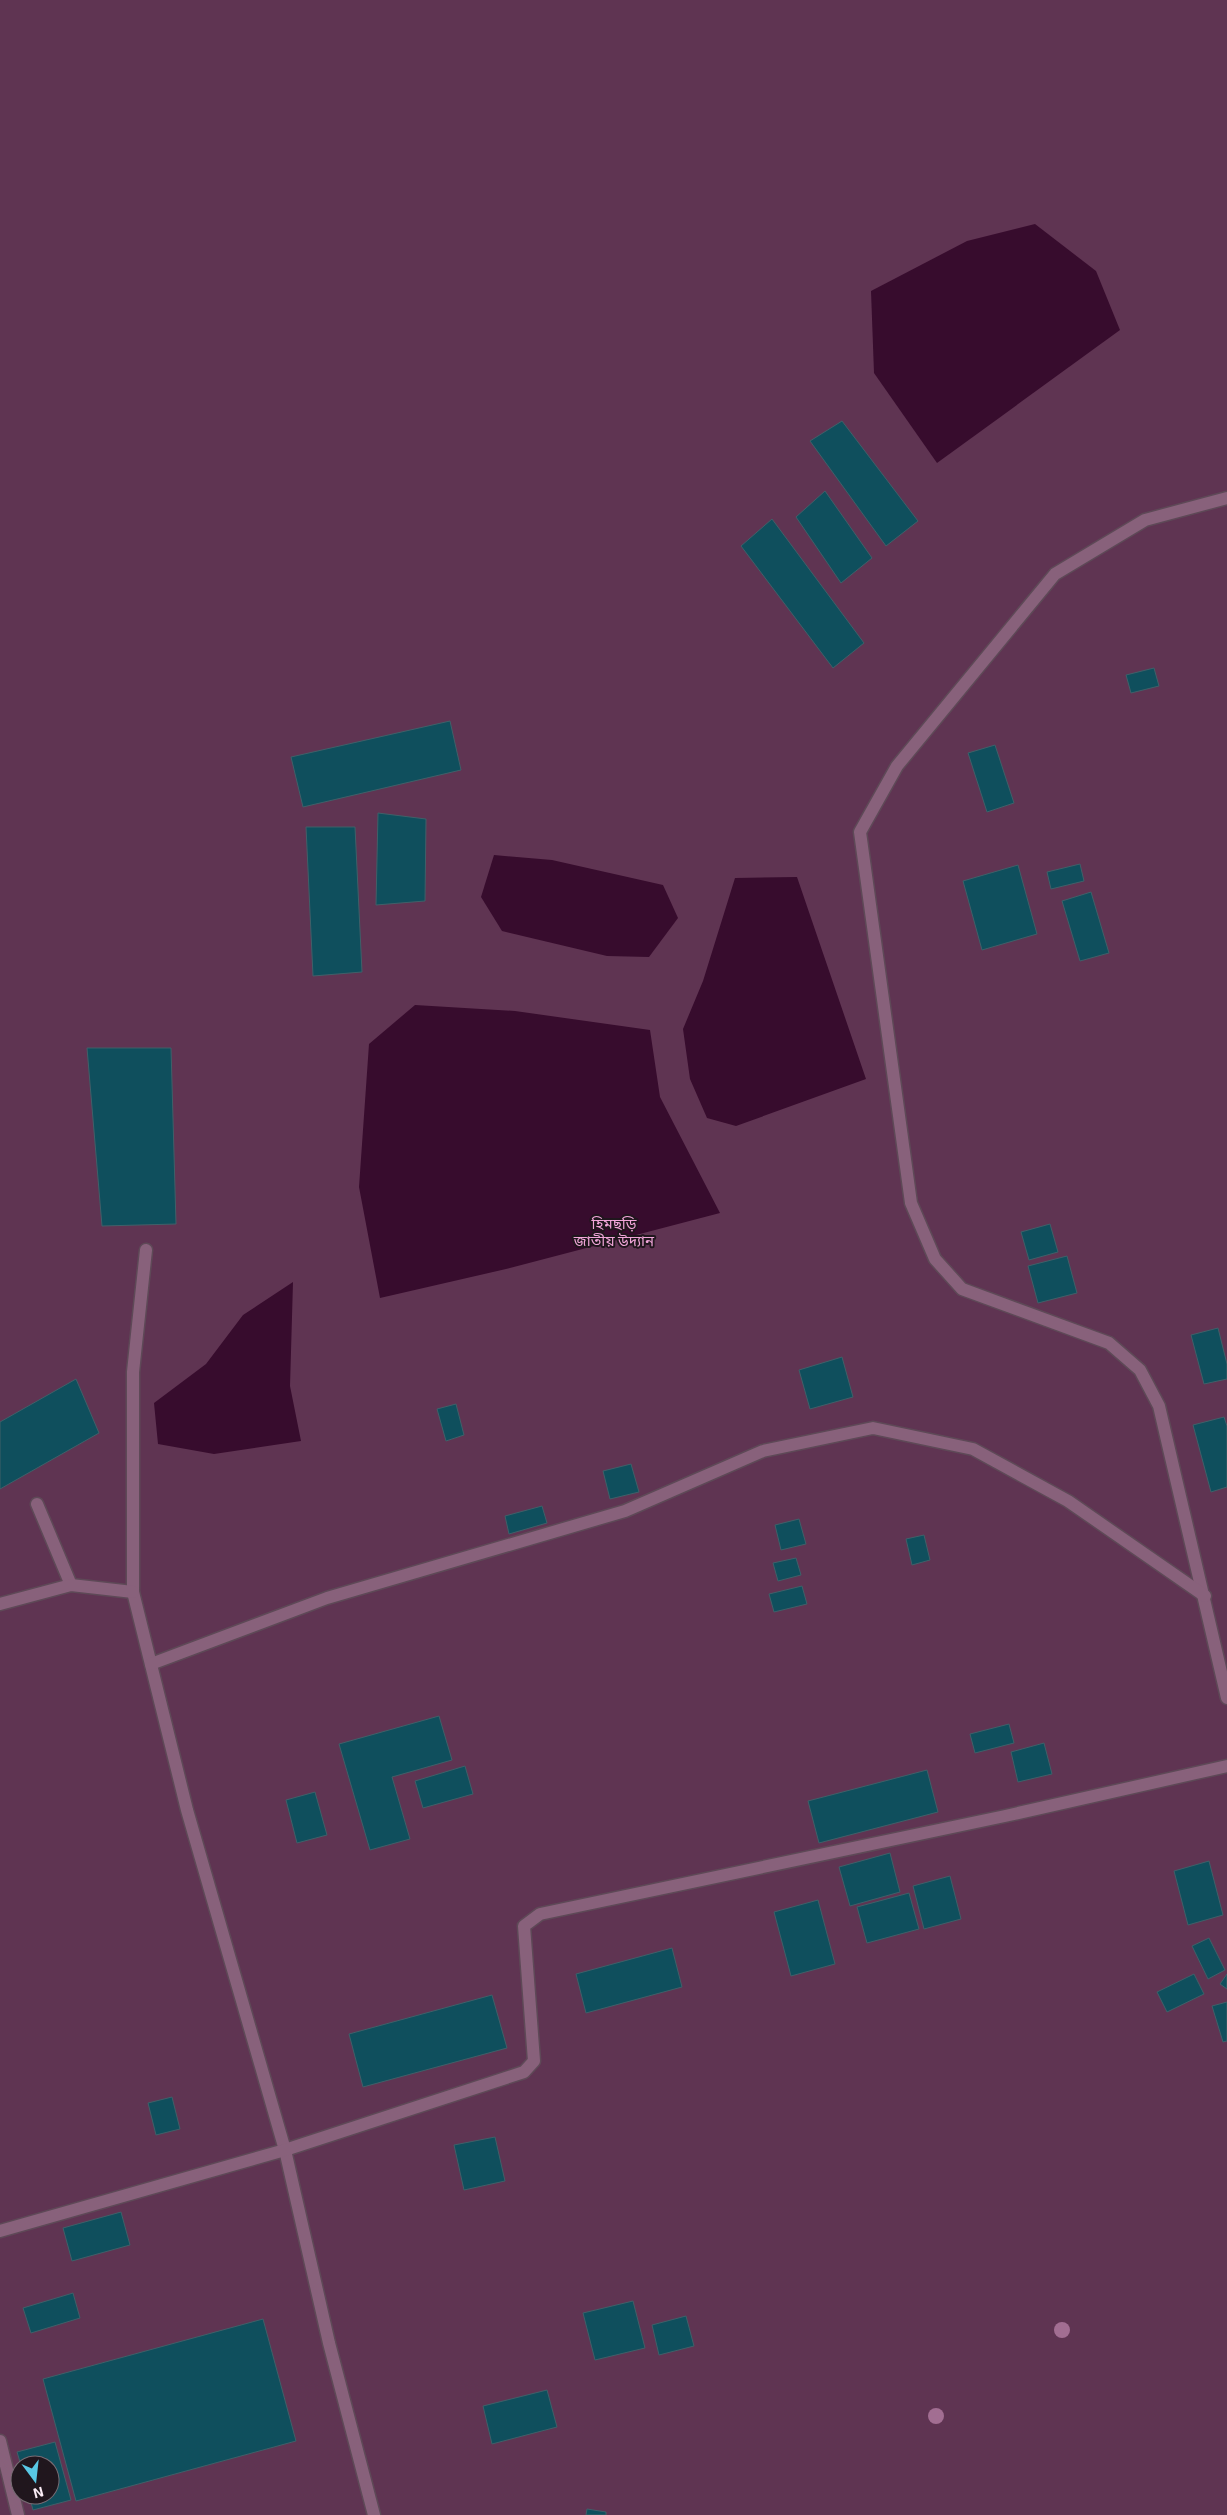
<svg xmlns="http://www.w3.org/2000/svg" width="1227" height="2515" font-family="'Exo 2','Noto Sans Bengali',sans-serif">
  <style>
    .green { fill: #5f3452; fill-rule: evenodd }
    .water { fill: #370c2d }
    .building { fill: #0f4f5d; stroke: #406069 }
    .lines { fill: none; stroke-linecap: round; stroke-linejoin: round }
    .street-casing { stroke: #5e4957; stroke-width: 15 }
    .street { stroke: #88617b; stroke-width: 12 }
    .tree { fill: #a26e92 }
    .labels { text-anchor: middle; stroke-width: 4; stroke-linejoin: round; paint-order: stroke }
    .park-label { font-size: 15px; fill: #f2a6da; stroke: #20161d }
  </style>
  <rect width="100%" height="100%" fill="#402a39"/>
  <path class="green" d="M0 0H1227V2515H0ZM20 2465H50V2495H20Z"/>
  <g class="water">
    <path d="M1035 224 1096 271 1120 330 937 463 874 373 871 291 967 241Z"/>
    <path d="M494 855 552 860 663 885 678 918 649 957 607 956 502 931 481 897Z"/>
    <path d="M797 877 866 1079 736 1126 707 1118 690 1079 683 1029 703 981 735 878Z"/>
    <path d="M415 1005 515 1011 650 1030 660 1097 720 1213 506 1269 380 1298 359 1187 369 1044Z"/>
    <path d="M293 1282 290 1386 301 1441 214 1454 158 1444 154 1403 206 1364 243 1315Z"/>
  </g>
  <g class="building">
    <path d="M842 421 918 521 886 546 810 441Z"/>
    <path d="M825 491 872 558 841 583 796 517Z"/>
    <path d="M772 519 864 643 833 668 741 546Z"/>
    <path d="M1154 668 1159 686 1131 693 1126 675Z"/>
    <path d="M450 721 461 770 303 807 291 757Z"/>
    <path d="M995 745 1014 803 987 812 968 753Z"/>
    <path d="M378 813 426 819 425 901 376 905Z"/>
    <path d="M306 827H355L362 972 313 976Z"/>
    <path d="M1080 864 1084 881 1051 889 1047 872Z"/>
    <path d="M1018 865 1037 934 982 950 963 881Z"/>
    <path d="M1091 892 1109 953 1080 961 1062 901Z"/>
    <path d="M87 1048H171L176 1224 102 1226Z"/>
    <path d="M1050 1224 1058 1252 1029 1260 1021 1232Z"/>
    <path d="M1067 1256 1077 1293 1038 1303 1028 1266Z"/>
    <path d="M1218 1328 1227 1364V1379L1204 1384 1191 1335Z"/>
    <path d="M842 1357 853 1397 810 1409 799 1370Z"/>
    <path d="M76 1379 99 1433 0 1489V1422Z"/>
    <path d="M456 1404 464 1435 446 1441 437 1409Z"/>
    <path d="M1224 1417 1227 1426V1487L1211 1492 1193 1425Z"/>
    <path d="M631 1464 639 1492 610 1499 603 1471Z"/>
    <path d="M542 1506 547 1523 509 1534 505 1516Z"/>
    <path d="M799 1519 806 1544 781 1550 775 1525Z"/>
    <path d="M924 1535 930 1560 912 1565 906 1539Z"/>
    <path d="M796 1558 801 1575 778 1581 773 1563Z"/>
    <path d="M802 1586 807 1604 774 1612 769 1594Z"/>
    <path d="M439 1716 452 1760 392 1777 410 1839 370 1850 339 1744Z"/>
    <path d="M1009 1724 1014 1743 975 1753 970 1734Z"/>
    <path d="M1044 1743 1052 1774 1018 1782 1011 1752Z"/>
    <path d="M465 1766 473 1794 423 1808 415 1781Z"/>
    <path d="M927 1770 938 1812 819 1843 808 1801Z"/>
    <path d="M315 1792 327 1835 297 1843 286 1800Z"/>
    <path d="M890 1853 900 1892 850 1906 839 1867Z"/>
    <path d="M1209 1861 1223 1915 1188 1925 1174 1871Z"/>
    <path d="M950 1876 961 1919 924 1929 913 1886Z"/>
    <path d="M909 1893 919 1929 867 1943 857 1907Z"/>
    <path d="M818 1900 835 1964 791 1976 774 1912Z"/>
    <path d="M1209 1938 1225 1970 1208 1979 1192 1946Z"/>
    <path d="M672 1948 682 1987 586 2013 576 1974Z"/>
    <path d="M1194 1974 1204 1994 1167 2012 1157 1992Z"/>
    <path d="M1227 1974V1989L1220 1984Z"/>
    <path d="M492 1995 507 2048 363 2087 349 2034Z"/>
    <path d="M1227 2002V2041L1223 2042 1212 2006Z"/>
    <path d="M172 2097 180 2129 156 2135 148 2103Z"/>
    <path d="M495 2137 505 2181 464 2190 454 2145Z"/>
    <path d="M121 2212 130 2245 72 2261 63 2228Z"/>
    <path d="M73 2293 80 2318 31 2333 23 2308Z"/>
    <path d="M633 2301 645 2348 595 2360 583 2313Z"/>
    <path d="M686 2316 694 2346 659 2355 652 2325Z"/>
    <path d="M263 2319 296 2441 76 2501 43 2379Z"/>
    <path d="M547 2390 557 2427 492 2444 483 2406Z"/>
    <path d="M55 2442 71 2500 33 2510 29 2495H50V2465H21L17 2452Z"/>
    <path d="M587 2509 606 2512V2515H586Z"/>
  </g>
  <g class="lines">
    <defs>
      <g id="street">
        <path d="M1227 498 1145 520 1055 574 897 766 860 832 911 1203 935 1259 962 1289 1109 1343 1140 1370 1159 1406 1227 1698"/>
        <path d="M146 1250 133 1372V1592L187 1810 285 2150 329 2343 374 2515"/>
        <path d="M37 1504 71 1585"/>
        <path d="M0 1604 71 1585 133 1592"/>
        <path d="M151 1664 327 1598 625 1511 763 1451 873 1428 973 1449 1068 1501 1205 1596"/>
        <path d="M0 2231 285 2150 524 2072 534 2061 524 1926 540 1914 1005 1816 1227 1766"/>
        <path d="M0 2441 18 2515"/>
      </g>
    </defs>
    <use href="#street" class="street-casing"/>
    <use href="#street" class="street"/>
  </g>
  <g class="tree">
    <circle cx="1062" cy="2330" r="8"/>
    <circle cx="936" cy="2416" r="8"/>
  </g>
  <g class="labels">
    <g class="park-label">
      <text x="614" y="1229">হিমছড়ি<tspan x="614" dy="17">জাতীয় উদ্যান</tspan></text>
    </g>
  </g>
  <g transform="translate(35 2480) rotate(165)"><circle r="24" fill="#20161d" stroke="#786c74"/>
  <path d="M0-4L9 19L0 12L-9 19Z" fill="#59c8e5"/>
  <text y="-8" font-size="14" font-weight="bold" text-anchor="middle" fill="#fceef7">N</text>
  </g>
</svg>
